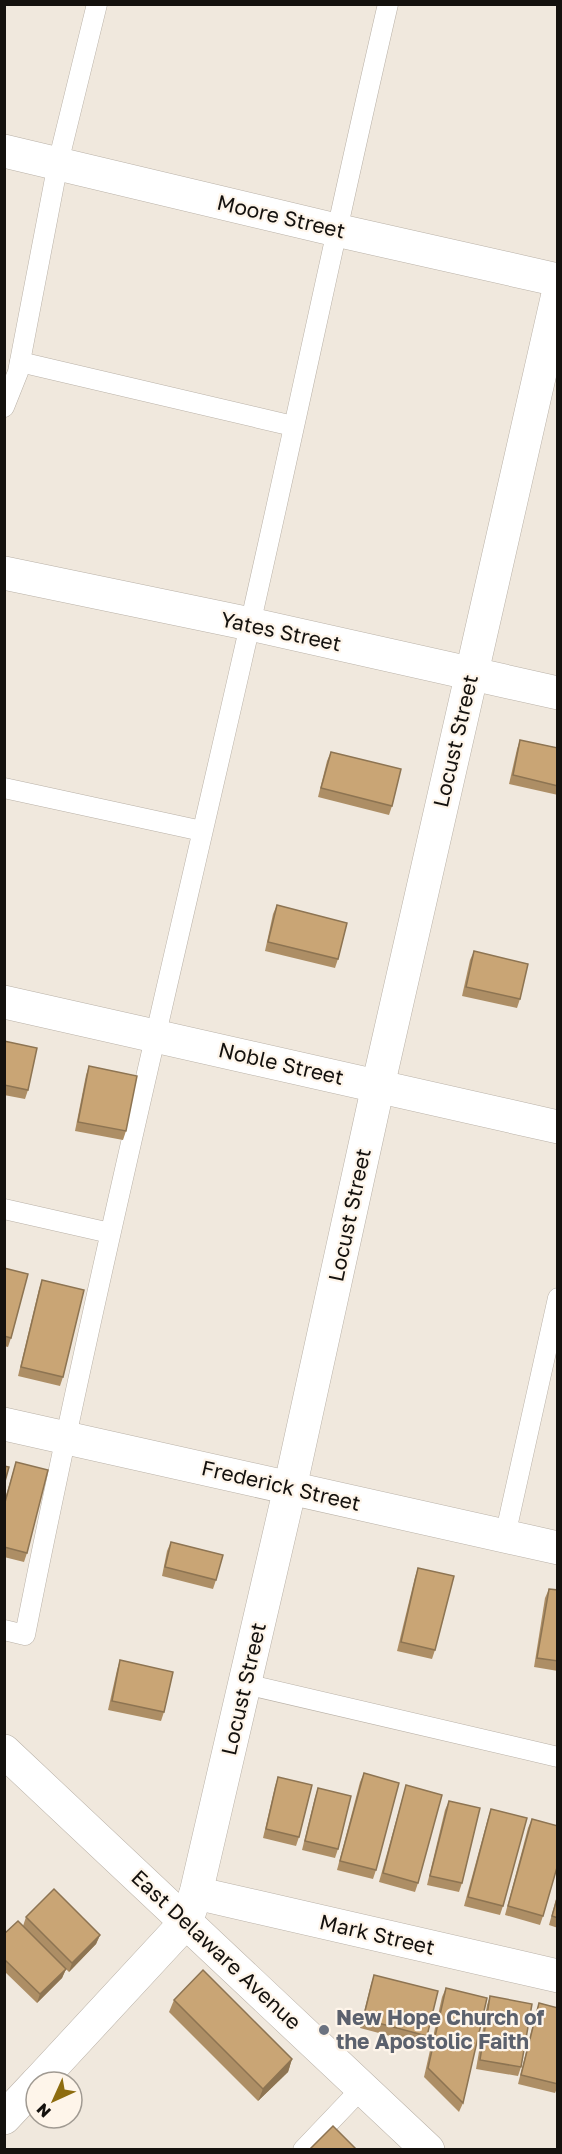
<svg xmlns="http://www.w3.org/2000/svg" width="562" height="2154" font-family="'Golos Text',sans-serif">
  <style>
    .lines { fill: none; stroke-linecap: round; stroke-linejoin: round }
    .service-casing { stroke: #b9b1a7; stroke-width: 21 }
    .minor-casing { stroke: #b9b1a7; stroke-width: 34 }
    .service { stroke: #fff; stroke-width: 20 }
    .minor { stroke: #fff; stroke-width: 33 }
    .wall { fill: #ad8e65 }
    .shaded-wall { fill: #8d7452 }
    .building { fill: #c9a575; stroke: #8d7452; stroke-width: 1.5 }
    .worship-dot { fill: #6b7280; stroke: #fef5ea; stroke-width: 2 }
    .labels { text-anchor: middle; stroke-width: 4.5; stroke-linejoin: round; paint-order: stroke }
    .street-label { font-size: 21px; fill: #14110e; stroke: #fef5ea }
    .worship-label { font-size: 21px; font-weight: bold; fill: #5b616d; stroke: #fef5ea; text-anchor: start }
  </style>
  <rect width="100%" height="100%" fill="#f0e8dd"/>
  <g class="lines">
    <defs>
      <g id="service">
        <path d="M20 362 293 426"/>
        <path d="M4 407 18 372 58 163 97 4"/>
        <path d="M4 788 202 831"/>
        <path d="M4 1209 110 1233"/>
        <path d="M505 1536 558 1298"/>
        <path d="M4 1630 25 1635C90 1308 168 985 242 660 292 442 337 223 388 4"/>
        <path d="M245 1684 558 1757"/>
        <path d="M303 2150 362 2088"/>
      </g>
      <g id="minor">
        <path d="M4 151 336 230 558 280"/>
        <path d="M4 573 250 624 558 693"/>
        <path d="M4 1002 558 1127"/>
        <path d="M4 1424 558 1548"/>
        <path d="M4 1751 428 2150"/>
        <path d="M196 1893 558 1976"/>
        <path d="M38 2082 186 1922 196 1893 290 1488 378 1086 558 294"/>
        <path d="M4 2118 36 2084"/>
      </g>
    </defs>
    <use href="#service" class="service-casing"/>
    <use href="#minor" class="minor-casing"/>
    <use href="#service" class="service"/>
    <use href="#minor" class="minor"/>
  </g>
  <g class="wall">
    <path d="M520 740 558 748V795L509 784 517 749Z"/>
    <path d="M331 752 392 806 389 815 318 797 327 761Z"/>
    <path d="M277 905 338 959 335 968 265 951 273 914Z"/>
    <path d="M474 951 520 999 517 1008 462 996 470 960Z"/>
    <path d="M4 1041 28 1090 25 1099 4 1095Z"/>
    <path d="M89 1066 126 1131 123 1140 75 1131 86 1075Z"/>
    <path d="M4 1268 11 1338 8 1347 4 1346Z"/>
    <path d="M42 1280 63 1377 60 1386 18 1376 39 1289Z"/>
    <path d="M16 1462 27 1553 24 1562 4 1557V1502Z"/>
    <path d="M171 1542 216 1580 213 1589 162 1576 167 1551Z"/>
    <path d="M418 1568 435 1650 432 1659 397 1651 415 1577Z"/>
    <path d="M549 1589 558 1590V1671L534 1667 545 1598Z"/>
    <path d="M120 1660 164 1712 161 1721 108 1710 117 1670Z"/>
    <path d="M364 1773 376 1870 373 1879 337 1870 360 1782Z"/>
    <path d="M278 1777 299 1837 296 1846 263 1838 275 1786Z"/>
    <path d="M406 1785 418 1883 415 1892 379 1882Z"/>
    <path d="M318 1788 338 1849 335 1858 302 1850 315 1797Z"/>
    <path d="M449 1801 462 1883 459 1892 427 1885 445 1810Z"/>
    <path d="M491 1809 503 1906 500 1915 464 1906 488 1818Z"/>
    <path d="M532 1819 543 1916 540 1925 505 1915 528 1828Z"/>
    <path d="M558 1892V1928L549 1925Z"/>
    <path d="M26 1917 100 1935 96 1944 69 1972 66 1969 62 1978 37 2003 4 1971V1934L23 1926Z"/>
    <path d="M374 1975 427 2036 424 2045 360 2028 371 1984Z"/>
    <path d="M446 1988 463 2103 459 2112 424 2077 442 1997Z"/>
    <path d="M490 1996 521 2067 518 2076 476 2069 487 2005Z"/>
    <path d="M174 2000 292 2059 288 2072 258 2101 169 2012Z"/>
    <path d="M539 2003 558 2008V2086L555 2093 518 2084 536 2012Z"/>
  </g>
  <g class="shaded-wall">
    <path d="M100 1935 96 1944 69 1972 72 1963Z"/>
    <path d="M66 1969 62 1978 37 2003 40 1994Z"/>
    <path d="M292 2059 288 2072 258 2101 263 2089Z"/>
  </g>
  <g class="building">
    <path d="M520 740 558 748V786L513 775Z"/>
    <path d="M331 752 401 769 392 806 321 788Z"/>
    <path d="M277 905 347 923 338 959 268 942Z"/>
    <path d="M474 951 528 964 520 999 466 987Z"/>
    <path d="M4 1041 37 1048 28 1090 4 1085Z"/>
    <path d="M89 1066 137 1076 126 1131 78 1122Z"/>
    <path d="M4 1268 28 1274 11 1338 4 1336Z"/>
    <path d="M42 1280 84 1290 63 1377 21 1367Z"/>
    <path d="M16 1462 48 1470 27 1553 4 1547V1506Z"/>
    <path d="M4 1466 9 1467 4 1485Z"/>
    <path d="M171 1542 223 1555 216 1580 165 1567Z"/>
    <path d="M418 1568 454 1576 435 1650 401 1642Z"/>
    <path d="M549 1589 558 1590V1661L537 1658Z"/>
    <path d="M120 1660 173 1672 164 1712 112 1701Z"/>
    <path d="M364 1773 399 1783 376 1870 340 1861Z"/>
    <path d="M278 1777 312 1785 299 1837 266 1829Z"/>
    <path d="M406 1785 442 1795 418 1883 383 1873Z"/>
    <path d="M318 1788 351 1796 338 1849 305 1841Z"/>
    <path d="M449 1801 480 1808 462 1883 430 1876Z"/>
    <path d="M491 1809 527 1818 503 1906 468 1897Z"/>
    <path d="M532 1819 558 1826V1864L543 1916 508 1906Z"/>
    <path d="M54 1889 100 1935 72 1963 26 1917Z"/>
    <path d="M558 1895V1918L552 1916Z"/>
    <path d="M18 1921 66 1969 40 1994 4 1959V1934Z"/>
    <path d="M203 1970 292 2059 263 2089 174 2000Z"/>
    <path d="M374 1975 438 1991 427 2036 363 2019Z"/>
    <path d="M446 1988 487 1998 463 2103 428 2068Z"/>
    <path d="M490 1996 532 2004 521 2067 480 2060Z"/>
    <path d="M539 2003 558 2008V2084L521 2075Z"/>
    <path d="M333 2126 357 2150H309Z"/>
  </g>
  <circle class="worship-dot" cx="324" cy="2030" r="6"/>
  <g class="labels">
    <g class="street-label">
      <text transform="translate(281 217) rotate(13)" y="7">Moore Street</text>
      <text transform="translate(281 632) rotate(12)" y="7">Yates Street</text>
      <text transform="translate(456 741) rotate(-77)" y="7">Locust Street</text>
      <text transform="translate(281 1064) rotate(13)" y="7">Noble Street</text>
      <text transform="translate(350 1215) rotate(-78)" y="7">Locust Street</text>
      <text transform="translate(281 1486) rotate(13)" y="7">Frederick Street</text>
      <text transform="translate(244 1689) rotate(-77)" y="7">Locust Street</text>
      <text transform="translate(377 1935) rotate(13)" y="7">Mark Street</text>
      <text transform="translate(216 1950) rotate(43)" y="7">East Delaware Avenue</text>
    </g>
    <g class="worship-label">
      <text x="336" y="2025">New Hope Church of<tspan x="336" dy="24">the Apostolic Faith</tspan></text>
    </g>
  </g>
  <rect width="562" height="2154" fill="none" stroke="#14110e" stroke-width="12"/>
  <g transform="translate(54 2100) rotate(225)"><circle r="28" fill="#fef5ea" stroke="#a09a92" stroke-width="1.5"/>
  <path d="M0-4.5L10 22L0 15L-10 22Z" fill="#8d6c0f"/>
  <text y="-9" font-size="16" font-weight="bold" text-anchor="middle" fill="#14110e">N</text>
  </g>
</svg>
